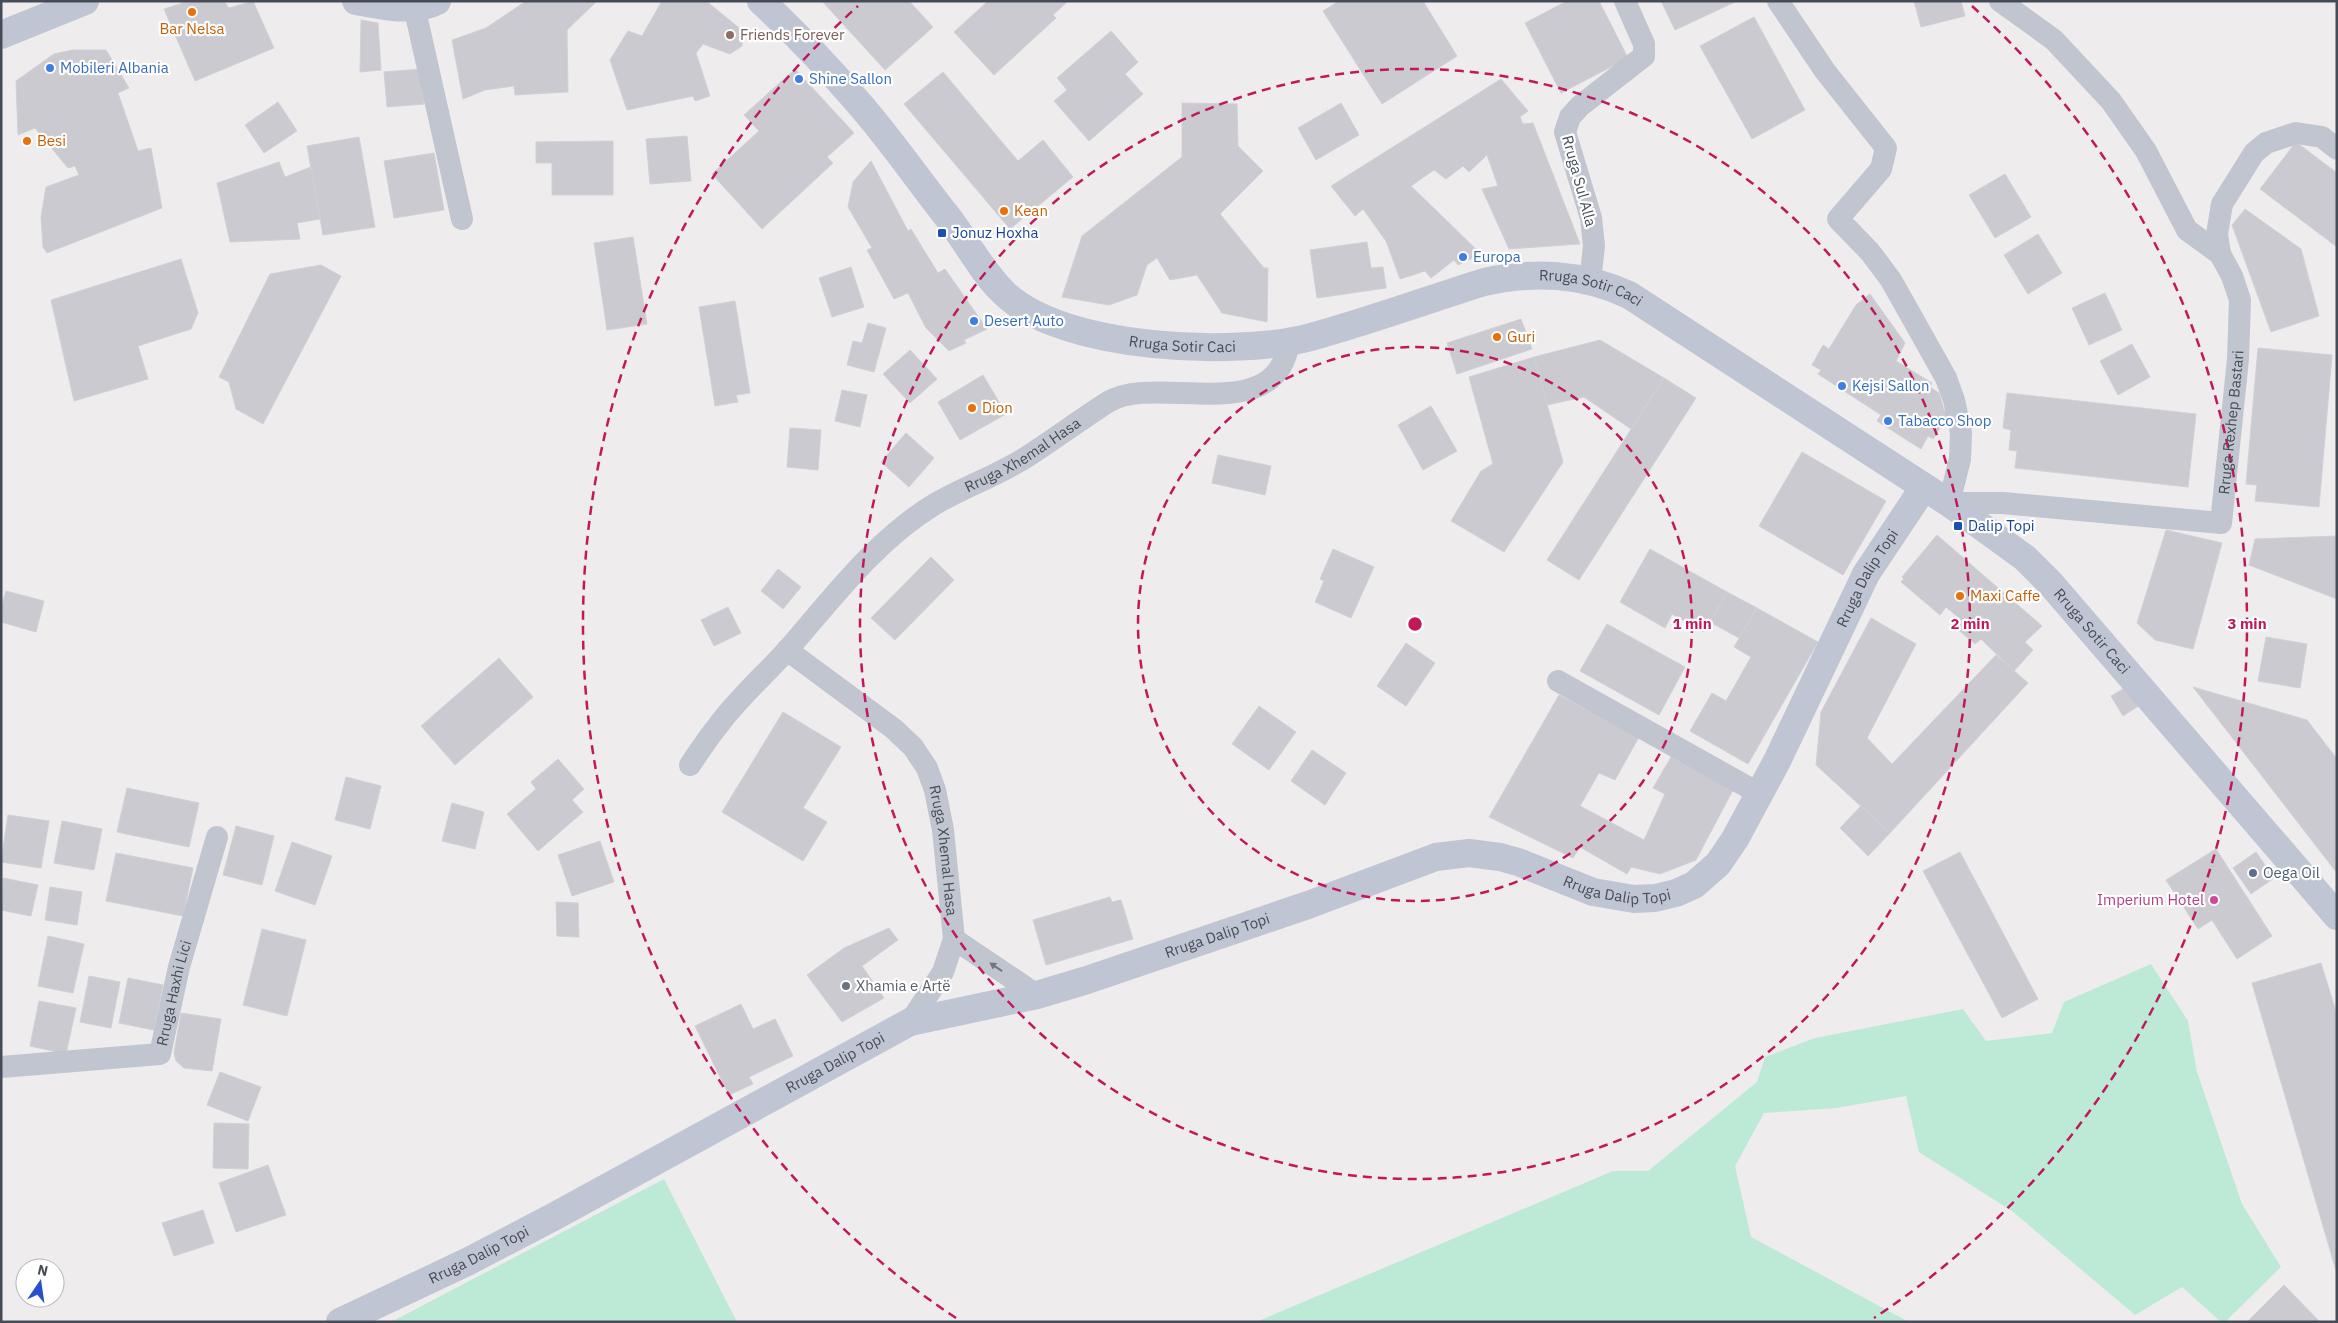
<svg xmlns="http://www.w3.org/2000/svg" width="2338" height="1323" font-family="'IBM Plex Sans',sans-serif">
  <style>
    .green { fill: #bdead7 }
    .building { fill: #cacad0; stroke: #d0d1d7 }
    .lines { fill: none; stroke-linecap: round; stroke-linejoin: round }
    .street { stroke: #c0c5d0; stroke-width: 22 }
    .secondary { stroke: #c0c5d4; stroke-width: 28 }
    .oneway { fill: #717681 }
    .ring { fill: none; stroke: #c2185b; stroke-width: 2.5; stroke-dasharray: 9 6 }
    .food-dot { fill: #e8710a; stroke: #fff; stroke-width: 2 }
    .education-dot { fill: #8d6e63; stroke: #fff; stroke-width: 2 }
    .shop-dot { fill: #3f7fe0; stroke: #fff; stroke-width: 2 }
    .transit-dot { fill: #1a4fb4; stroke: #fff; stroke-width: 2 }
    .service-dot { fill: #5c6f8a; stroke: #fff; stroke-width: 2 }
    .hotel-dot { fill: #d1479c; stroke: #fff; stroke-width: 2 }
    .worship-dot { fill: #6b7280; stroke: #fff; stroke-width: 2 }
    .labels { text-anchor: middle; stroke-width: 4.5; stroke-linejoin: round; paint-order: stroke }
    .food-label { font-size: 15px; fill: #c56008; stroke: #fff; text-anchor: start }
    .education-label { font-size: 15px; fill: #785e54; stroke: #fff; text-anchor: start }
    .shop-label { font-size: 15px; fill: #366cbe; stroke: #fff; text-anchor: start }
    .street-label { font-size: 15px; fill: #464c57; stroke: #fff }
    .transit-label { font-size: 15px; fill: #164399; stroke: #fff; text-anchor: start }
    .service-label { font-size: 15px; fill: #4e5e75; stroke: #fff; text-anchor: start }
    .hotel-label { font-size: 15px; fill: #b23c85; stroke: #fff; text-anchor: end }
    .worship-label { font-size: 15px; fill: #5b616d; stroke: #fff; text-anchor: start }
    .centre { fill: #c2185b; stroke: #fff; stroke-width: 2.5 }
    .ring-label { font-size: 15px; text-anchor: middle; font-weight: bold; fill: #c2185b; stroke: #fff; stroke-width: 4.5; stroke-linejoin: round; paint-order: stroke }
  </style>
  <rect width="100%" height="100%" fill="#eeecec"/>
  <g class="green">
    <path d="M2151 964 2188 1021 2197 1072 2242 1204 2281 1267 2225 1322H2221L2182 1287 2135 1315 2012 1211 1919 1152 1906 1096 1836 1108 1764 1113 1735 1166 1751 1237 1909 1322H1256L1613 1171H1648L1757 1082 1765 1057 1815 1038 1963 1009 1986 1041 2052 1033 2064 1002Z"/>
    <path d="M664 1179 737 1322H391Z"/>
  </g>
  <g class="building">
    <path d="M189 1H224L229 8 253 1 274 48 195 81 164 9Z"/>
    <path d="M597 1 567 30 568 92 515 95 514 86 485 90 463 99 452 40 486 28 526 1Z"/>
    <path d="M662 1H706L743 31 742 46 730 54 703 44 696 53 710 96 695 101 693 96 627 110 610 60 628 31 642 36Z"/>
    <path d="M822 1H909L933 27 885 70Z"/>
    <path d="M988 1H1068L1053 15 1056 18 994 75 954 32Z"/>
    <path d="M1339 1H1423L1457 56 1382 104 1323 11Z"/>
    <path d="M1567 1H1599L1628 58 1561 93 1525 23Z"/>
    <path d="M1661 1H1735V2L1675 30Z"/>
    <path d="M1914 1H1961L1965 16 1921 27Z"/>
    <path d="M1754 17 1805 110 1752 139 1700 46Z"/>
    <path d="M361 20 378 23 381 70 360 72Z"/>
    <path d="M1111 31 1138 62 1125 74 1143 94 1089 141 1054 101 1067 90 1057 78Z"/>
    <path d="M73 50H106L129 88 118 93 138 151 151 148 162 208 47 253 43 247 41 217 46 187 79 175 75 166 68 168 35 128 18 135 16 81 54 54Z"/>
    <path d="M421 69 424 104 387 107 384 72Z"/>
    <path d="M795 69 854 133 827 157 833 163 762 229 712 174 759 131 744 115Z"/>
    <path d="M943 72 1018 161 1043 140 1073 177 1010 229 904 104Z"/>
    <path d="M1501 79 1528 111 1520 117 1523 124 1533 123 1580 244 1509 249 1482 189 1498 186 1487 155 1469 172 1463 166 1446 179 1434 170 1411 186 1481 254 1458 265 1454 260 1431 278 1425 271 1400 279 1386 241 1363 209 1355 216 1331 186Z"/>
    <path d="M278 102 297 131 264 153 245 125Z"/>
    <path d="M1182 103 1237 104 1238 146 1263 171 1220 214 1264 268H1268L1267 322 1222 313 1197 275 1170 280 1157 258 1147 265 1137 295 1109 305 1062 297 1082 236 1182 157Z"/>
    <path d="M1341 103 1359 135 1316 160 1298 128Z"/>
    <path d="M687 136 691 181 650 184 646 139Z"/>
    <path d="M359 137 375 227 323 235 307 146Z"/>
    <path d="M613 141V195H552V163H536V142Z"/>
    <path d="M2296 142 2337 173V247L2260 189Z"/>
    <path d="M434 153 444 210 394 218 384 161Z"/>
    <path d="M871 161 908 231 911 229 938 273 945 269 987 329 964 340 966 343 949 351 926 328 908 293 894 299 867 250 872 248 848 207 853 182Z"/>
    <path d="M279 162 285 177 311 167 320 219 297 223 300 239 230 242 217 183Z"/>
    <path d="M2005 174 2031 217 1995 238 1969 195Z"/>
    <path d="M2245 209 2301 249 2319 316 2271 332 2232 225Z"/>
    <path d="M2038 234 2062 273 2028 294 2004 255Z"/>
    <path d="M633 237 647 324 607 330 594 243Z"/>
    <path d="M1367 242 1371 268 1383 267 1386 288 1317 298 1310 250Z"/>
    <path d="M181 259 198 313 191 329 138 346 148 379 74 401 51 300Z"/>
    <path d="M321 265 341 276 263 424 236 409 229 382 219 377 270 274Z"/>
    <path d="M851 267 864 307 832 317 819 278Z"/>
    <path d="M2105 293 2122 330 2089 345 2072 308Z"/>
    <path d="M1870 294 1905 343 1896 361 1932 383 1930 387 1939 393 1944 410 1949 414 1933 439 1928 436 1921 449 1877 421 1881 415 1818 374 1821 370 1812 365 1823 345 1829 349 1856 305Z"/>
    <path d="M735 301 750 393 736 395 738 402 715 406 699 307Z"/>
    <path d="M1521 319 1532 349 1457 374 1447 343Z"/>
    <path d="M868 323 886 328 874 372 847 365 853 341 862 343Z"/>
    <path d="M1600 340 1664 378 1631 429 1584 397 1547 405 1534 357Z"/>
    <path d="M2132 344 2150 377 2118 395 2100 361Z"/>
    <path d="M2258 348 2332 355 2319 507 2255 501 2257 485 2246 484Z"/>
    <path d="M910 350 937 379 910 403 883 374Z"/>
    <path d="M1534 357 1563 462 1504 552 1451 521 1481 471 1493 464 1469 377Z"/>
    <path d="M983 375 1006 414 960 440 938 402Z"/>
    <path d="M1664 378 1696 398 1579 580 1547 560Z"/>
    <path d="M842 390 867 395 860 427 835 421Z"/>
    <path d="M2007 393 2196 414 2188 487 2015 468 2017 451 2009 450 2011 430 2003 428Z"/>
    <path d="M1431 406 1457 451 1423 470 1398 425Z"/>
    <path d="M790 428 821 430 818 470 787 467Z"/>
    <path d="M906 433 934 458 909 487 881 462Z"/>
    <path d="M1802 452 1886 501 1843 575 1759 526Z"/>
    <path d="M1218 455 1271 466 1265 495 1212 483Z"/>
    <path d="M2166 530 2222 543 2193 649 2155 640 2137 623Z"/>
    <path d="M1937 535 2042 626 2025 642 2033 650 2014 671 1981 639 1975 644 1954 626 1960 619 1946 607 1940 615 1901 582 1904 579 1902 577Z"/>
    <path d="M2337 536V599L2249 565 2255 539Z"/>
    <path d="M1333 549 1374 567 1351 618 1315 602 1324 581 1320 579Z"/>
    <path d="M1650 549 1727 592 1704 632 1672 614 1665 628 1620 602Z"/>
    <path d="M931 557 954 580 895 640 871 618Z"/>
    <path d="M778 569 801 587 783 609 761 591Z"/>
    <path d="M6 591 44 601 36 632 1 622V608Z"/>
    <path d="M1727 592 1757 608 1739 638 1710 622Z"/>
    <path d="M728 607 741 633 714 646 701 620Z"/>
    <path d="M1757 608 1818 642 1748 764 1690 731 1712 693 1726 701 1751 657 1734 647Z"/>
    <path d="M1871 618 1916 644 1867 738 1892 764 1996 655 2028 683 1890 833 1816 765 1821 712Z"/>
    <path d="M1607 624 1685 667 1659 715 1580 671Z"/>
    <path d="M2266 637 2307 644 2300 688 2258 681Z"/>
    <path d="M1406 643 1435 663 1406 706 1377 686Z"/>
    <path d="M499 658 533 697 455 765 421 726Z"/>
    <path d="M2128 686 2140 705 2123 716 2111 696Z"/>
    <path d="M2193 687 2307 720 2337 759V873Z"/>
    <path d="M1559 695 1639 737 1615 780 1599 773 1580 806 1644 840 1665 794 1653 788 1671 757 1733 790 1696 860 1660 874 1631 867 1627 874 1580 847 1573 858 1489 817Z"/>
    <path d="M1259 706 1296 732 1269 770 1232 744Z"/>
    <path d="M783 712 841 747 803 808 827 822 803 861 722 812Z"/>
    <path d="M1312 750 1346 773 1325 805 1291 781Z"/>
    <path d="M558 759 584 789 572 800 583 812 538 851 507 814 536 789 531 782Z"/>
    <path d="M346 777 381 786 370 829 335 820Z"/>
    <path d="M127 788 199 803 189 847 117 832Z"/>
    <path d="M452 803 484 812 475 849 442 841Z"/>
    <path d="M1861 806 1890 833 1868 856 1840 828Z"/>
    <path d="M8 815 49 821 41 868 1 862Z"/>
    <path d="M62 821 102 829 94 870 54 863Z"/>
    <path d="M236 826 274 836 262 885 223 875Z"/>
    <path d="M600 841 614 882 572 896 558 855Z"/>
    <path d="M292 842 332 856 315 905 275 891Z"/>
    <path d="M2216 849 2272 936 2237 959 2212 920 2198 929 2166 880Z"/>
    <path d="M1960 852 2038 999 2002 1018 1923 871Z"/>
    <path d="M2256 852 2274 878 2251 894 2233 868Z"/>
    <path d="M116 853 193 868 183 916 106 901Z"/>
    <path d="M3 878 38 885 31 916 1 910Z"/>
    <path d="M50 887 82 892 77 925 45 920Z"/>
    <path d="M1110 897 1112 902 1121 900 1133 939 1046 965 1033 920Z"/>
    <path d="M556 902 578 903 579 937 557 936Z"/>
    <path d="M889 928 898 940 862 966 884 998 842 1022 807 975 844 948Z"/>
    <path d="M262 929 306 940 287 1016 243 1005Z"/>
    <path d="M48 936 84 944 73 993 38 986Z"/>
    <path d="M2321 963 2337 1015V1274L2252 983Z"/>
    <path d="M89 976 120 982 111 1028 80 1022Z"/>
    <path d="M128 978 163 985 154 1030 119 1023Z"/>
    <path d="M39 1001 76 1008 66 1054 30 1046Z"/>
    <path d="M741 1004 753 1029 775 1019 793 1056 749 1077 753 1084 729 1095 695 1026Z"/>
    <path d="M181 1013 221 1019 212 1071 184 1068 176 1061 174 1053Z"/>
    <path d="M220 1072 261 1087 248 1121 207 1105Z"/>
    <path d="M214 1123 249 1124 248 1169 213 1168Z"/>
    <path d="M268 1165 286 1215 236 1232 219 1183Z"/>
    <path d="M203 1210 214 1243 174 1256 162 1223Z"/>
    <path d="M2284 1285 2320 1322H2247Z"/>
  </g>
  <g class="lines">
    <g class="street">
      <path id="s1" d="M1778 1 1825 71 1886 148 1881 169 1838 219 1870 252 1891 280 1946 378 1954 400 1961 433 1960 459 1949 503H2003L2221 523 2238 359 2240 300 2232 276 2220 254 2217 234 2222 204 2254 153 2266 143 2296 133 2322 137 2337 149"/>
      <path d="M2000 1 2054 40 2111 101 2146 151 2187 230 2220 254"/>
      <path d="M414 6 462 219"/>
      <path d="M1590 281 1594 246 1591 218 1565 132 1570 117 1580 106 1644 56V44L1625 1"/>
      <path id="s2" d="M787 650 894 729 913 747 927 768 935 790 943 830 954 939 943 972 910 1022"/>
      <path d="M1558 681 1760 794"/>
      <path id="s3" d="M690 765C699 752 707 739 717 727 738 698 766 674 790 647 834 596 877 539 935 504 964 487 996 476 1025 458 1053 440 1080 420 1108 402 1157 372 1276 430 1289 342"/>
      <path d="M954 939 1037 995"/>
      <path id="s4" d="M1 1067 160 1054 179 967 217 837"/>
    </g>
    <g class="secondary">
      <path d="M356 1C381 6 414 13 437 1"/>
      <path id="s5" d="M761 1C794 32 826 65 856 100 888 136 916 177 946 215 966 240 981 271 1004 293 1062 350 1236 357 1311 337 1369 321 1427 300 1484 282 1535 271 1581 273 1629 295L1949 503 2025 558 2051 584 2337 916"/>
      <path d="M1 35 85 1"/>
      <path id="s6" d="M340 1322 469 1261 555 1216 910 1022 1037 995 1087 980 1308 905 1436 857 1469 853 1500 857 1518 862 1593 892 1634 899 1655 898 1676 893 1694 885 1718 864 1735 839 1777 761 1866 574 1924 487"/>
    </g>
  </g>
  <defs><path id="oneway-solid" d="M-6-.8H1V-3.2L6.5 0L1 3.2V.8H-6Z" transform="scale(1.25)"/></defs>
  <use class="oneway" href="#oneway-solid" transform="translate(996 967) rotate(-146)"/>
  <g class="ring">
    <circle cx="1415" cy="624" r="277"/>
    <circle cx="1415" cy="624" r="555"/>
    <path d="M956 1318A832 832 0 0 1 858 6M1972 6A832 832 0 0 1 1874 1318"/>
  </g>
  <g class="food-dot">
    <circle cx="192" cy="12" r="5"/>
    <circle cx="27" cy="141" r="5"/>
    <circle cx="1004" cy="211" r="5"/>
    <circle cx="1497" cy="337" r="5"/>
    <circle cx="972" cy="408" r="5"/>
    <circle cx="1960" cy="596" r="5"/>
  </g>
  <circle class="education-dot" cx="730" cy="35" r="5"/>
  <g class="shop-dot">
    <circle cx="50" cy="68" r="5"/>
    <circle cx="799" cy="79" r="5"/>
    <circle cx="1463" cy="257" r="5"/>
    <circle cx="974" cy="321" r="5"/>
    <circle cx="1842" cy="386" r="5"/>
    <circle cx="1888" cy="421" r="5"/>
  </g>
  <g class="transit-dot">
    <rect x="937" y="228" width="10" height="10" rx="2.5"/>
    <rect x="1953" y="521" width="10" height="10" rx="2.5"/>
  </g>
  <circle class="service-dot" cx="2253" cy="873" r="5"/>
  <circle class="hotel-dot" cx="2214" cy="900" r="5"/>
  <circle class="worship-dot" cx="846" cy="986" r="5"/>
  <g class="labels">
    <g class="food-label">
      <text x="192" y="34" text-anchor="middle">Bar Nelsa</text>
      <text x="37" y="146">Besi</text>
      <text x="1014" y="216">Kean</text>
      <text x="1507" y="342">Guri</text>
      <text x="982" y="413">Dion</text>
      <text x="1970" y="601">Maxi Caffe</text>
    </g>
    <g class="education-label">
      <text x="740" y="40">Friends Forever</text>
    </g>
    <g class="shop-label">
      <text x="60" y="73">Mobileri Albania</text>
      <text x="809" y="84">Shine Sallon</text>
      <text x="1473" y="262">Europa</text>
      <text x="984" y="326">Desert Auto</text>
      <text x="1852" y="391">Kejsi Sallon</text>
      <text x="1898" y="426">Tabacco Shop</text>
    </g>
    <g class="street-label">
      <text transform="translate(1579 181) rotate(75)" y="5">Rruga Sul Alla</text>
      <text dy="5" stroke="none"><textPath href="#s5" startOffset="990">Rruga Sotir Caci</textPath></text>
      <text dy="5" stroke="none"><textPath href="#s5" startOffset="570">Rruga Sotir Caci</textPath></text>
      <text dy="5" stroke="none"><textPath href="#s1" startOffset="966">Rruga Rexhep Bastari</textPath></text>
      <text dy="5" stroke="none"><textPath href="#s3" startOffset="460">Rruga Xhemal Hasa</textPath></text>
      <text dy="5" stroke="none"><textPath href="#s6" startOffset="1819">Rruga Dalip Topi</textPath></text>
      <text dy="5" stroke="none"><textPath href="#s5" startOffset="1604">Rruga Sotir Caci</textPath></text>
      <text dy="5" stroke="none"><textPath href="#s2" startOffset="269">Rruga Xhemal Hasa</textPath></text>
      <text dy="5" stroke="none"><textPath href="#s6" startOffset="1384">Rruga Dalip Topi</textPath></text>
      <text dy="5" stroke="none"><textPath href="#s6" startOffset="964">Rruga Dalip Topi</textPath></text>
      <text dy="5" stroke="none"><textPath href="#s4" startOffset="222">Rruga Haxhi Lici</textPath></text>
      <text dy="5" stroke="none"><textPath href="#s6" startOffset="559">Rruga Dalip Topi</textPath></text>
      <text dy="5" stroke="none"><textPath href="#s6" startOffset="154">Rruga Dalip Topi</textPath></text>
    </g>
    <g class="transit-label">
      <text x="952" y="238">Jonuz Hoxha</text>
      <text x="1968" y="531">Dalip Topi</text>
    </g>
    <g class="service-label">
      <text x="2263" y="878">Oega Oil</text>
    </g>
    <g class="hotel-label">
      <text x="2204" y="905">Imperium Hotel</text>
    </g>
    <g class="worship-label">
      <text x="856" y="991">Xhamia e Artë</text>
    </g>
  </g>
  <circle cx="1415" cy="624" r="8" class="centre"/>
  <g class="ring-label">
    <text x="1692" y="629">1 min</text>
    <text x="1970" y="629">2 min</text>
    <text x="2247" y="629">3 min</text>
  </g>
  <rect width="2338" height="1323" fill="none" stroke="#464c57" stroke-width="5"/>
  <g transform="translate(40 1283) rotate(13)"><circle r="24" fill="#ffffff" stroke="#b5b7bc"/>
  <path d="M0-4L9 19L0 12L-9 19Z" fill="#2850cc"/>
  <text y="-8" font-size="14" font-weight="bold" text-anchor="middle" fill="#464c57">N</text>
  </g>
</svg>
